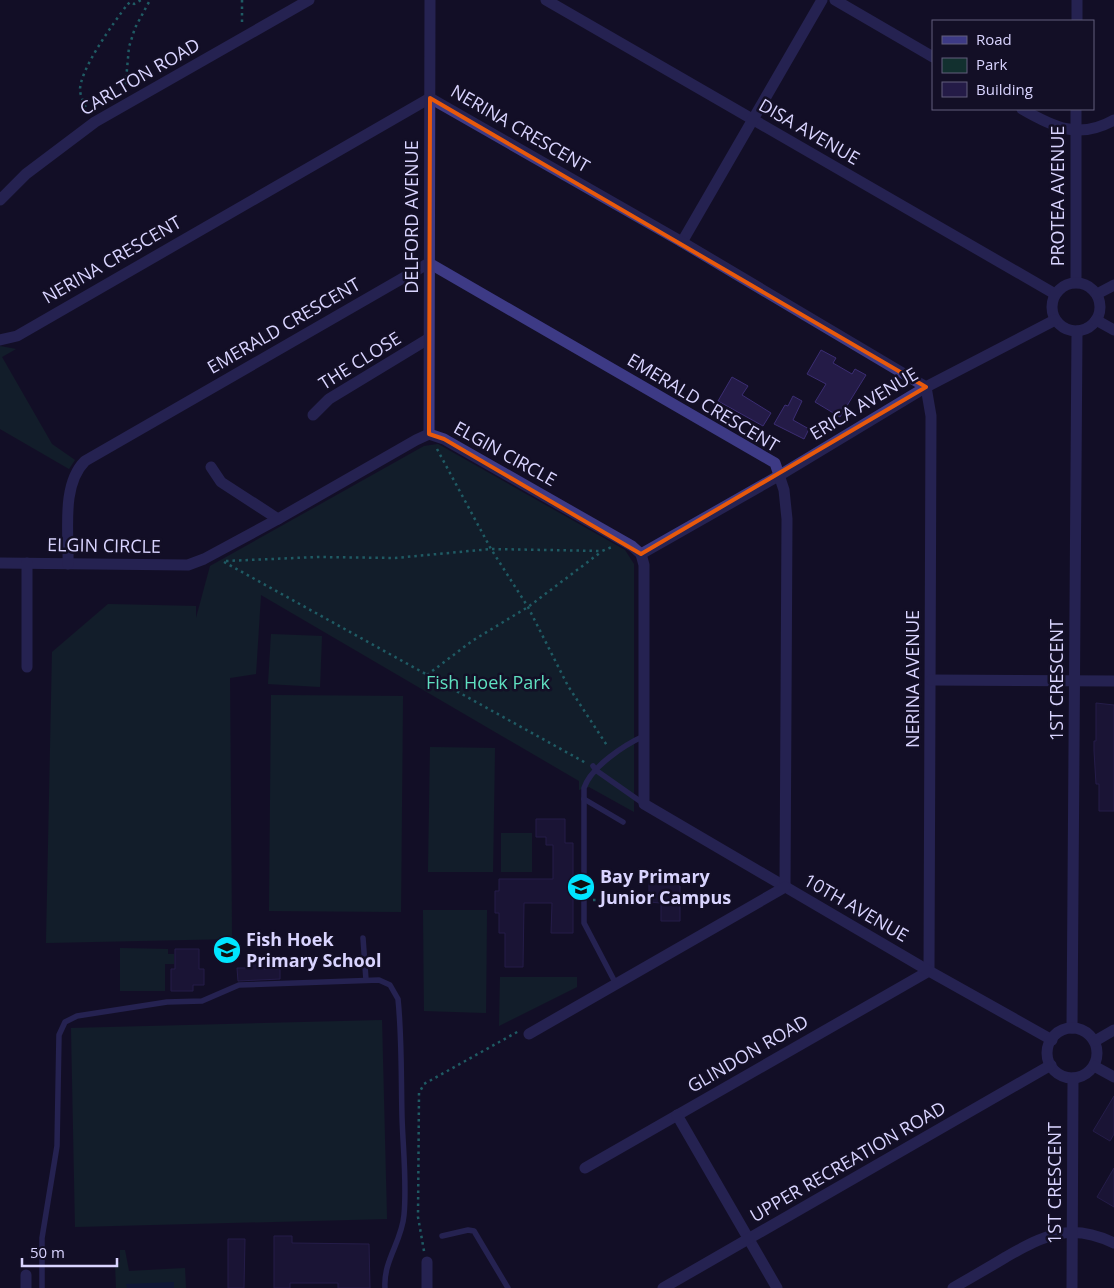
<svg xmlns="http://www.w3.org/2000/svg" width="1114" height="1288" font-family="'Open Sans',sans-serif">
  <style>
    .green { fill: #12302f }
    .water { fill: #0c2248 }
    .building { fill: #241b47; stroke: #3b2d73 }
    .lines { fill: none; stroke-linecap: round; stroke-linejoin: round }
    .path { stroke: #2fb8b0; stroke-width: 2.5; stroke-dasharray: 2.5 4; stroke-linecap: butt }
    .service { stroke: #3d3a85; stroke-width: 5.5 }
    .minor { stroke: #3d3a85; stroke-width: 11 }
    .marked { fill: none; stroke: #e8590c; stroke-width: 4; stroke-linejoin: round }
    .labels { text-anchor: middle; stroke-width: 5; stroke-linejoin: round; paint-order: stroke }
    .street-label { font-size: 18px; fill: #d9d4ff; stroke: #130f26 }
    .park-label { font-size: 18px; fill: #5fe0c0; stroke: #130f26 }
    .poi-label { font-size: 18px; font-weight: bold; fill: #d9d4ff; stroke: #130f26; text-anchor: start }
  </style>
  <rect width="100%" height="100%" fill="#130f26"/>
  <g class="green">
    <path d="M0 346 16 349 2 357 52 444 75 460 69 469 0 429Z"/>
    <path d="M438 444 625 550 634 564V812L589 787 579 790V781L261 595 256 674 230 678 232 939 46 943 52 652 108 604 196 606V618L210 566 424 446Z"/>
    <path d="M271 634 322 636 320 687 268 684Z"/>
    <path d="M271 695 403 696 401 912 269 911Z"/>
    <path d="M430 747 495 748 493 872H428Z"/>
    <rect x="501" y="833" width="31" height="39"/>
    <path d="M423 910H487L486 1013 424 1011Z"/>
    <path d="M120 948 168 949V954H174V964H165V991H120Z"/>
    <path d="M500 977H577V987L499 1026Z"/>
    <path d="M382 1020 387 1219 75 1227 71 1028Z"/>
    <path d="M120 1250H125L129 1271 185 1268 186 1288H116L115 1263 120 1262Z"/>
  </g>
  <path class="water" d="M174 1282V1288H127L126 1284Z"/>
  <g class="building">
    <path d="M821 350 836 358 833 363 852 374 855 369 866 375 840 417 815 402 826 384 807 374Z"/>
    <path d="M732 377 748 386 742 395 771 413 763 426 718 401Z"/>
    <path d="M793 396 802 401 793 420 809 429 804 439 774 424 785 405 788 406Z"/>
    <path d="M1096 703 1114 705V811H1099V784H1096L1094 751V741H1096Z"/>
    <path d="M536 819H565V843H573V933H551L552 903H524L523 967H505V933H499V913H495V891H499V879H553V845H546V837H536Z"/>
    <path d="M649 876H668V883L680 886V921H661V903L649 902Z"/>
    <path d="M175 949H199V969H204V985H193V991H171V969H175Z"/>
    <path d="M247 960H264V969H280V979L238 981 237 968H247Z"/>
    <path d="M1114 1096V1134L1110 1141 1093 1131Z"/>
    <path d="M1114 1168V1207L1097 1197Z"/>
    <path d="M274 1236H292V1243L369 1244 370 1288H338V1283H290V1288H274Z"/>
    <path d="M228 1239H245L244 1288H228Z"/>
  </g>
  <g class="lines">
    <g class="path">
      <path d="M242 0V26"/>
      <path d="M125 91 129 47 135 28 150 0"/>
      <path d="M88 113C86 107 81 98 80 91 79 70 115 21 127 5L130 2 134 4 141 0"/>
      <path d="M437 449 491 549 528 607 568 686 608 747"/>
      <path d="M226 561 317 557 395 558 491 549 602 551 612 547"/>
      <path d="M224 562 586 763"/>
      <path d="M427 675 472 641 528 607 601 552"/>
      <path d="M593 900 630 901 649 899"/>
      <path d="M424 1251 418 1217 419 1093 424 1084 519 1031"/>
    </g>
    <g class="service">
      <path d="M593 766 597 771 644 804"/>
      <path d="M584 799 623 822"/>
      <path d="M363 938 366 980"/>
      <path d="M616 984 584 923V788C591 767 624 745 644 736"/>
      <path d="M442 1236 468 1230 474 1231 508 1288"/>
      <path d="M42 1288V1238L57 1146 59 1035 65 1022 77 1016 167 1002 202 1001 239 985 379 980 390 985 398 999C402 1038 401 1077 402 1117 403 1149 407 1183 404 1215 402 1241 383 1261 385 1288"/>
    </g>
    <g class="minor">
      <path d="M546 0 1055 294"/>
      <path d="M835 0 933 57"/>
      <path d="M1077 21V0"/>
      <path d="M1022 109C1053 127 1079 140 1114 120"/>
      <path d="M1076 109V282"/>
      <path d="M0 200 26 174 95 122 309 0"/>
      <path d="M682 242 822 0"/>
      <circle cx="1076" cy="307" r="24"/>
      <path d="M1097 294 1114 285"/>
      <path d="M1096 320 1114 330"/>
      <path d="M0 340 17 336 430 98 682 242 926 387 931 416 929 971 585 1168"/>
      <path d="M313 415 329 399 428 339"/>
      <path d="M429 434 430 0"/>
      <path d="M211 467 221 482 278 519"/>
      <path d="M641 554 780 475 926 387 1055 320"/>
      <path d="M0 563 188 565 204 559 278 519 416 440 429 434 444 439 632 546 641 554 644 565V804L929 971 1052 1040"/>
      <path d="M68 564C69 532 61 485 85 461L429 263 775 463 784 490 787 519 785 887"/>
      <path d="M27 667V563"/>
      <path d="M931 680 1114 681"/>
      <path d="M1072 1028 1077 331"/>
      <circle cx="1072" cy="1053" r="25"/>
      <path d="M529 1034 785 887"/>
      <path d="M1095 1041 1114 1030"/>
      <path d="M1094 1066 1114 1077"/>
      <path d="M677 1115 777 1288"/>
      <path d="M26 1288V1275"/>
      <path d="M427 1288V1262"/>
      <path d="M663 1288 1051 1065"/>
      <path d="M953 1288C970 1278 988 1268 1006 1257 1045 1235 1070 1222 1114 1243"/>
      <path d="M1072 1288 1073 1078"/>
    </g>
  </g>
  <path d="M0 0H1114V1288H0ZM430 98 926 387 641 554 444 439 429 434Z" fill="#130f26" fill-opacity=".55" fill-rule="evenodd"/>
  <path class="marked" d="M430 98 926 387 641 554 444 439 429 434Z"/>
  <defs>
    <symbol id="school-disc" viewBox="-11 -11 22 22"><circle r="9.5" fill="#00e5ff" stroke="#130f26"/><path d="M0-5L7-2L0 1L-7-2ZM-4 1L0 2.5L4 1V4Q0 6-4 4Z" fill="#111"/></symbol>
  </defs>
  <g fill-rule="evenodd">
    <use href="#school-disc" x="565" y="871" width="32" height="32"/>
    <use href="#school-disc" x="211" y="934" width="32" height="32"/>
  </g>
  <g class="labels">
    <g class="street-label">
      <text transform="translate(140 77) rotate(-30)" y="6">CARLTON ROAD</text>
      <text transform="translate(520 129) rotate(30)" y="6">NERINA CRESCENT</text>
      <text transform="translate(809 132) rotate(30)" y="6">DISA AVENUE</text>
      <text transform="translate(1058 196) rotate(-90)" y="6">PROTEA AVENUE</text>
      <text transform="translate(412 217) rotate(-90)" y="6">DELFORD AVENUE</text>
      <text transform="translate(112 260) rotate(-30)" y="6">NERINA CRESCENT</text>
      <text transform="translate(284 326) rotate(-30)" y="6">EMERALD CRESCENT</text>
      <text transform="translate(360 361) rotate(-32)" y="6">THE CLOSE</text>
      <text transform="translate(703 403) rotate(31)" y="6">EMERALD CRESCENT</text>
      <text transform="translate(864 404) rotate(-31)" y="6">ERICA AVENUE</text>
      <text transform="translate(505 454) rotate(29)" y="6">ELGIN CIRCLE</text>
      <text transform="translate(104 546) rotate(1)" y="6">ELGIN CIRCLE</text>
      <text transform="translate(913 679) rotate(-90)" y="6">NERINA AVENUE</text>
      <text transform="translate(1057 680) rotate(-90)" y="6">1ST CRESCENT</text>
      <text transform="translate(856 908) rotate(30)" y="6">10TH AVENUE</text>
      <text transform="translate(748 1054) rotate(-30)" y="6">GLINDON ROAD</text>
      <text transform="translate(848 1162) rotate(-30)" y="6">UPPER RECREATION ROAD</text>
      <text transform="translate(1055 1183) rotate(-90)" y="6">1ST CRESCENT</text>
    </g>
    <g class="park-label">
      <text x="488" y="689">Fish Hoek Park</text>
    </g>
    <g class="poi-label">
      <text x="600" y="883">Bay Primary<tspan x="600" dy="21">Junior Campus</tspan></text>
      <text x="246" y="946">Fish Hoek<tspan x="246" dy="21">Primary School</tspan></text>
    </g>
  </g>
  <rect x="932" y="20" width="162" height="90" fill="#130f26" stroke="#625e7d"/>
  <rect x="942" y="36" width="25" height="8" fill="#3d3a85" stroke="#625e7d"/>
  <text x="976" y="45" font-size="15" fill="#d9d4ff">Road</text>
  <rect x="942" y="58" width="25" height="15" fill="#12302f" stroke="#625e7d"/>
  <text x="976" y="70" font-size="15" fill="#d9d4ff">Park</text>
  <rect x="942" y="82" width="25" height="15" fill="#241b47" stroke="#625e7d"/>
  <text x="976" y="95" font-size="15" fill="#d9d4ff">Building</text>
  <path d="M22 1258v8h95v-8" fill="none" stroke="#d9d4ff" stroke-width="2.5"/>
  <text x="30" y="1258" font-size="15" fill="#d9d4ff" stroke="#130f26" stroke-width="4" paint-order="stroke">50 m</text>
</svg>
